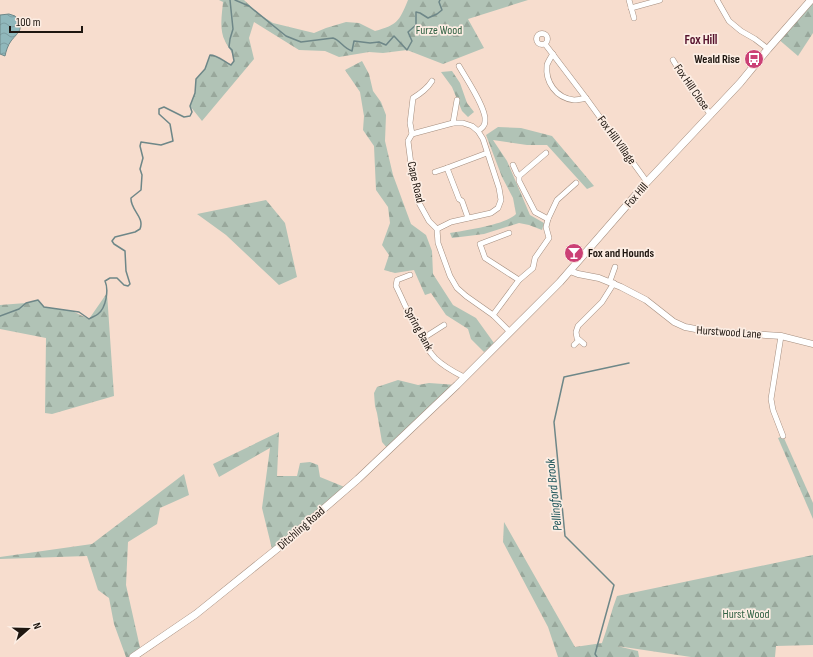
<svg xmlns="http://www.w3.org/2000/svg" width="813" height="657" font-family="'Sofia Sans Condensed',sans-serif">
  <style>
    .forest { fill: url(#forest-firs) }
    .water { fill: url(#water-waves); stroke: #6e8788 }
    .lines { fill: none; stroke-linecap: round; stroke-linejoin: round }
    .stream { stroke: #6e8788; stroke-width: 1.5 }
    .minor-casing { stroke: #a48d7e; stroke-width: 6 }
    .tertiary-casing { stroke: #a48d7e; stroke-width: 7 }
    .secondary-casing { stroke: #a48d7e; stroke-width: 8 }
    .minor { stroke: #fff; stroke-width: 5 }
    .tertiary { stroke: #fff; stroke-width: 6 }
    .secondary { stroke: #fff; stroke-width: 7 }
    .labels { text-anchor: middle; stroke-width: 3.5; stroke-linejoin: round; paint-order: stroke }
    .park-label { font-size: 12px; fill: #306143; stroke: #fcede3 }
    .poi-label { font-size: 12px; font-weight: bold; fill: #1e1610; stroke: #fcede3; text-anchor: end }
    .street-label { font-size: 12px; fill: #1e1610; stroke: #fcede3 }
    .neighbourhood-label { font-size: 13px; font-weight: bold; fill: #55122d; stroke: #fcede3 }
    .water-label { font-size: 13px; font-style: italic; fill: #1a5359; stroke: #fcede3 }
  </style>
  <defs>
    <pattern id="forest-firs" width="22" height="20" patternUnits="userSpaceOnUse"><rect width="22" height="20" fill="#b1c3b6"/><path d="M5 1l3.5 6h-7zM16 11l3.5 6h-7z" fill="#98a79b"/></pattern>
    <pattern id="water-waves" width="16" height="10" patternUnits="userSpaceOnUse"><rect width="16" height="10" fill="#90b8bc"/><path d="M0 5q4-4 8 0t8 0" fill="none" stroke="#7c9da1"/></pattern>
  </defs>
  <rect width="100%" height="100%" fill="#f7ddce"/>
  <g class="forest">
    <path d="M219 0H244L259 14 273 23 314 33 326 28 346 22 359 23 375 31C397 25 399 22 408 0H528L468 19 484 48 443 64 407 50 383 53 369 52 339 57 325 51 299 50 254 22 249 38 254 59 202 121 190 106 195 93 196 79 205 69 210 55C217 55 224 62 231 65L234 61C232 50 229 49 225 41 219 30 222 14 223 2Z"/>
    <path d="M813 0V33L798 56 777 38Z"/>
    <path d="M362 61 369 74 373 91 381 102 386 115 385 141 393 175 411 224 426 235 432 251 433 274 453 305 476 318 494 343 484 352 471 339 468 329 446 315 431 293 425 295 414 270 395 273 384 270 389 255 382 245 390 223 388 207 376 190 374 146 363 130 364 116 360 92 345 70Z"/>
    <path d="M452 71 460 83 467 103 474 112 468 117 462 111 452 87 441 72Z"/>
    <path d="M498 127 521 128 552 136 594 186 587 189 547 145H527L493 140 507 161 530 215 544 223 542 230 529 225 519 223 484 234 452 238 450 233C467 230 505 225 516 214L513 198 502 177 486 135Z"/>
    <path d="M266 200 285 223 297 277 279 285 226 235 197 214Z"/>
    <path d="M107 293 114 396 52 414 45 413 46 338 0 329V305L26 303 38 300 44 307 72 311 89 319Z"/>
    <path d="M398 380 418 385 429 383 457 385 388 449 382 442 377 413 375 406 374 393 377 387Z"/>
    <path d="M279 432 277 476H297L300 463 310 462 318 465 320 477 347 488 273 553 262 508 270 448 219 477 213 464Z"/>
    <path d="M783 436 813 503V519L778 438Z"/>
    <path d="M184 474 189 495 160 508 157 524 128 542 126 585 141 652 133 657H126L114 624 109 598 98 590 87 556 0 559V557L92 544Z"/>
    <path d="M504 522 575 647 602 643C608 627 611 611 617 596L813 555V645L776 646 775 657H691L617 646 638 651 639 657H558L548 627 503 542Z"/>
  </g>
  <path class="water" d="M9 14 15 16C25 29 19 31 11 41 8 45 6 51 5 56L0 54V15Z"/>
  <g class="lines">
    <g class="stream">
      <path d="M235 0 249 6 286 36 301 42 333 38C340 40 343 48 352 51L354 41 370 43 379 42 386 45 394 36 407 50 412 41 408 32 416 25V12L420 13 428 18 437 14 442 10 439 2 440 0"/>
      <path d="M0 316 19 309 26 303 38 300 44 307 79 312 89 319C92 317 96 316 98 314 106 308 109 290 105 281L110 278H117L124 285 128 286 130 284 126 271 125 251 114 244 112 241 115 237 135 232 140 229C145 217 130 210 131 198L141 190 142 175 140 169 143 158 140 146 141 142 161 145 173 141 170 124 159 114V109L164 107 184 117 190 116 192 112 190 106 195 93 196 79 205 69 210 55C218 55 224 62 231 65L234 61 232 50 229 47 230 39 233 29 230 0"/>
      <path d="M597 657 595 654 614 585 565 536 554 422 564 377 629 363"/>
    </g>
    <defs>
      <g id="minor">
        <path d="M629 0 634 18"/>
        <path d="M717 0 729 21 741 31 755 39 768 49"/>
        <path d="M631 8 660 0"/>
        <circle cx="542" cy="39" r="5.5"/>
        <path d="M545 44 586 98 647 182"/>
        <path d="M553 54C551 57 548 62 547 65 545 82 556 98 574 100 577 100 582 99 586 98"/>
        <path d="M673 60 688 85 711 115"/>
        <path d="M459 66C465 77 487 109 485 121 485 126 482 128 478 131"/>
        <path d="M432 81C427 89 421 93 413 98L410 123 412 134 408 141 412 172 418 201 429 221 437 229 438 243 450 276 457 288 466 296 493 315 510 332"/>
        <path d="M453 123 457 100"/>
        <path d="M412 134 453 123H463L472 126 478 131 483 139 499 188 501 200 498 208 491 213 451 222 437 229"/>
        <path d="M513 165 517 174 519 176V181L535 212 548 219"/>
        <path d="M435 172 447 168"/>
        <path d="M519 176 546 153"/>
        <path d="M468 218 462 201 459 199 447 168 487 153"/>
        <path d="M509 233 480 244 485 258 519 280"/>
        <path d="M410 275 397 280 396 286C406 306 420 342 435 358 443 366 454 372 464 377"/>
        <path d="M610 281 615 267"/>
        <path d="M493 315 519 280 533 268 535 258 549 238 546 227 548 219 557 200 576 183"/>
        <path d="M781 336 771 399 773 410 783 436"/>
        <path d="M422 339 444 325"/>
        <path d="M584 344 577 338 576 332 578 326 602 302 614 283"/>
        <path d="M574 345 579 340"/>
      </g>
      <path id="tertiary" d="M570 271 578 274 599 278 621 287 646 300 674 322 685 327 706 331 781 336 813 344"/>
      <path id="secondary" d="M133 657 196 614 283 544 358 479 457 385 560 282 647 182 740 83 768 49 811 0"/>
    </defs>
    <use href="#minor" class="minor-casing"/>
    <use href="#tertiary" class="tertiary-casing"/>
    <use href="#secondary" class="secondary-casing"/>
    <use href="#minor" class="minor"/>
    <use href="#tertiary" class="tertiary"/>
    <use href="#secondary" class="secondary"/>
  </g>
  <defs>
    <symbol id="bus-disc" viewBox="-11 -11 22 22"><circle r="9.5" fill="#cb4075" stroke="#fcede3"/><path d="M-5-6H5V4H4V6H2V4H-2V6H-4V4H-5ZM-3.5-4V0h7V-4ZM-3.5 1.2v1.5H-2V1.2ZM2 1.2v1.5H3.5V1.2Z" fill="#fff"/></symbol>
    <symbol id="bar-disc" viewBox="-11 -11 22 22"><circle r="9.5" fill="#cb4075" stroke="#fcede3"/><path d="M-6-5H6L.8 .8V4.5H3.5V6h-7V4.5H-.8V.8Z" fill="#fff"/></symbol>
  </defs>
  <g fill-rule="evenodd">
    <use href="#bus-disc" x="743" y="48" width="22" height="22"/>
    <use href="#bar-disc" x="563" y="242" width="22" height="22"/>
  </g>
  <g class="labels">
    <g class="park-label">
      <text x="439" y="34">Furze Wood</text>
      <text x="746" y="618">Hurst Wood</text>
    </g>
    <g class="poi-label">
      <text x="740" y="63">Weald Rise</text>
      <text x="588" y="257" text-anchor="start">Fox and Hounds</text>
    </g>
    <g class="street-label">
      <text transform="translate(692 87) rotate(55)" y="4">Fox Hill Close</text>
      <text transform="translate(617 140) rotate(54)" y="4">Fox Hill Village</text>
      <text transform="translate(416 182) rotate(77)" y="4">Cape Road</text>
      <text transform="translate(636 195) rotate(-49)" y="4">Fox Hill</text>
      <text transform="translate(419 329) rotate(61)" y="4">Spring Bank</text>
      <text transform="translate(729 332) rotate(4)" y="4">Hurstwood Lane</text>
      <text transform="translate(301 528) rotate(-41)" y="4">Ditchling Road</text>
    </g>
    <g class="neighbourhood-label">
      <text x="701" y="44">Fox Hill</text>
    </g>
    <g class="water-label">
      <text transform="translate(553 495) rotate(-96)" y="5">Pellingford Brook</text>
    </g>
  </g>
  <g transform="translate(28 629) rotate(70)" stroke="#fcede3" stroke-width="3" paint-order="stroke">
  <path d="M0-3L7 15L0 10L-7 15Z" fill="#1e1610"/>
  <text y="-6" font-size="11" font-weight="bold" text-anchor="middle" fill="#1e1610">N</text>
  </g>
  <path d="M10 26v6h72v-6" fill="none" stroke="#1e1610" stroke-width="2"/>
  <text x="16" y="26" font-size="12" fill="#1e1610" stroke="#fcede3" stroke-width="3" paint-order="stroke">100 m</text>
</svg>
